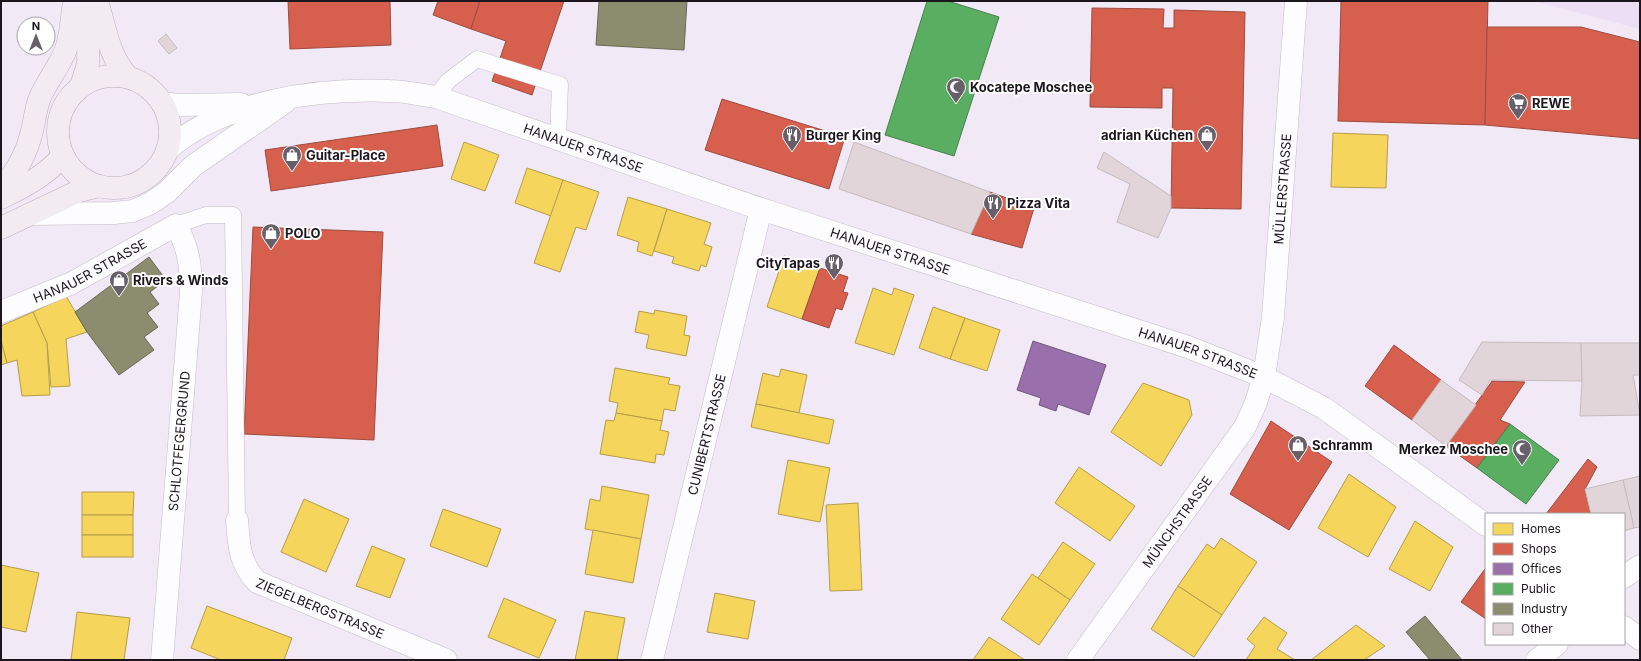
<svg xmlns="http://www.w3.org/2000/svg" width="1641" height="661" font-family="Inter,sans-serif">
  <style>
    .built { fill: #ecdef4 }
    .homes { fill: #f6d55c; stroke: #b59c4a }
    .shops { fill: #d6604d; stroke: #9e4a3f }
    .offices { fill: #9970ab; stroke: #745581 }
    .public { fill: #5aae61; stroke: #47814d }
    .industry { fill: #8c8c6e; stroke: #6a6956 }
    .building { fill: #e2d5da; stroke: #c4bbc0 }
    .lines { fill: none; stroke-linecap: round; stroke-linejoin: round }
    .service-casing { stroke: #c3bdc7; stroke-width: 17 }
    .minor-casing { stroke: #c3bdc7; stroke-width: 23 }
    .tertiary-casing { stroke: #c3bdc7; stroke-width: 23 }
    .secondary-casing { stroke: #c3bdc7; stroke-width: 23 }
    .primary-casing { stroke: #baacbb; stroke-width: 23 }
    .service { stroke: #fdfcfe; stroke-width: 16 }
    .minor { stroke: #fdfcfe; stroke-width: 22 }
    .tertiary { stroke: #fdfcfe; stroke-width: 22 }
    .secondary { stroke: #fdfcfe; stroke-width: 22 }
    .primary { stroke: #f2ecf2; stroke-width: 22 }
    .labels { text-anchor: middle; stroke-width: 4; stroke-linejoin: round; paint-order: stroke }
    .poi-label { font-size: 13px; font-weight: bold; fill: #1c171f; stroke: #fff; text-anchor: start }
    .street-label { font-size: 13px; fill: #1c171f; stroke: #fff }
  </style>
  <rect width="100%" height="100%" fill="#f1e9f6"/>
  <path class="built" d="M1533 1H1640V29Z"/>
  <g class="homes">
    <path d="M1333 133 1388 135 1386 188 1331 187Z"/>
    <path d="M464 142 499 155 485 191 451 179Z"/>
    <path d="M527 168 563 180 551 216 515 203Z"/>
    <path d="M563 180 599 192 586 230 576 227 560 272 534 263Z"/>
    <path d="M628 197 667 209 652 256 637 251 639 242 617 235Z"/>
    <path d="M667 209 711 223 704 244 712 247 706 267 701 265 699 271 672 263 674 257 654 251Z"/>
    <path d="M784 256 820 268 802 319 767 307Z"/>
    <path d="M873 288 892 295 894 288 914 295 894 355 855 343Z"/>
    <path d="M66 296 87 332 66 339 70 386 51 387 47 343 33 312Z"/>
    <path d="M933 307 965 318 950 359 919 348Z"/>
    <path d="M655 310 687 316 684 335 690 336 686 356 646 348 649 335 635 332 639 311 654 314Z"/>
    <path d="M33 312 47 343 50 395 22 396 17 360 7 363 1 341V326Z"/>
    <path d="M965 318 1000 330 987 371 950 359Z"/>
    <path d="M1 341 7 363 1 365Z"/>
    <path d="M615 368 670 378 668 384 680 386 675 411 664 409 662 421 616 413 618 403 609 401Z"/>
    <path d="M781 369 807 375 799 413 756 404 763 373 779 377Z"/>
    <path d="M1143 383 1189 400 1192 415 1161 466 1111 432Z"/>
    <path d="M756 404 834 420 829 444 751 427Z"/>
    <path d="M616 413 662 421 660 430 669 432 664 455 656 454 655 463 600 454 606 420 614 421Z"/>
    <path d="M788 460 830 468 820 522 778 514Z"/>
    <path d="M1079 467 1135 506 1110 541 1055 503Z"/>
    <path d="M1349 474 1396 507 1368 557 1318 528Z"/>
    <path d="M602 486 649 495 641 539 585 529 590 499 600 501Z"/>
    <path d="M82 492H134L133 515H82Z"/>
    <path d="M304 499 349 519 326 572 281 552Z"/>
    <path d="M858 503 862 590 830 591 826 505Z"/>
    <path d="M443 509 501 529 487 567 430 546Z"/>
    <rect x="82" y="515" width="51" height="20"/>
    <path d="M1415 521 1453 547 1430 591 1389 569Z"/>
    <path d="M593 530 641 539 633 583 585 574Z"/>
    <rect x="82" y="535" width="51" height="22"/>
    <path d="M1221 538 1257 562 1222 615 1178 586 1207 544 1214 549Z"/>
    <path d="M1063 542 1095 564 1070 600 1038 578Z"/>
    <path d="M372 546 405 559 390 598 356 586Z"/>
    <path d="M1 565 39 573 26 632 1 627Z"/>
    <path d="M1032 574 1070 600 1039 645 1001 619Z"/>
    <path d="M1178 586 1222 615 1194 657 1151 629Z"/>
    <path d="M715 593 755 601 748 639 707 632Z"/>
    <path d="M504 598 556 620 539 658 488 637Z"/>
    <path d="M207 606 292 638 284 660H221L191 648Z"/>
    <path d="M585 611 625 618 617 660H575Z"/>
    <path d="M77 612 130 618 124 660H71Z"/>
    <path d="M1264 617 1287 633 1277 649 1295 660H1246L1255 646 1247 639Z"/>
    <path d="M1356 625 1385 646 1364 660H1311Z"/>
    <path d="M989 637 1025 660H973Z"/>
  </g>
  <g class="shops">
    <path d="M288 1H390L391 45 290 49Z"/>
    <path d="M438 1H480L471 29 433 15Z"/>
    <path d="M480 1H564L532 95 492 81 506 41 471 29Z"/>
    <path d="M1341 1H1488L1485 125 1338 121Z"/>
    <path d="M1092 8 1164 9 1163 28H1174V10L1245 12 1241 209 1171 208 1173 88H1162V108L1090 107Z"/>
    <path d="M1487 27H1581L1640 42V139L1485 125Z"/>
    <path d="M722 99 845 137 829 189 705 150Z"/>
    <path d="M437 125 443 166 271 191 265 150Z"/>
    <path d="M990 192 1034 208 1022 248 971 234Z"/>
    <path d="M253 227 383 232 374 440 244 434Z"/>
    <path d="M820 268 848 277 843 292 848 293 842 310 836 308 829 328 802 319Z"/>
    <path d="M1394 345 1441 380 1412 420 1365 386Z"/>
    <path d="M1492 381 1525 382 1500 420 1510 424 1477 468 1446 446Z"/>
    <path d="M1271 421 1332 462 1289 530 1230 494Z"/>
    <path d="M1588 459 1597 467 1585 489 1591 514H1546Z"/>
    <path d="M1485 569 1486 570V619L1461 602Z"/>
  </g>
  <path class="offices" d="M1033 341 1106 365 1089 415 1058 404 1056 411 1039 405 1041 398 1017 390Z"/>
  <g class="public">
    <path d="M927 1H948L999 17 954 156 885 135Z"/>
    <path d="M1510 424 1559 460 1526 504 1477 468Z"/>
  </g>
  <g class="industry">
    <path d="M599 1H687L684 50 596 45Z"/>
    <path d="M149 257 166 280 150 292 159 304 147 313 158 327 144 337 154 350 119 375 87 332 75 312Z"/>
    <path d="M1425 616 1462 660H1430L1406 632Z"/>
  </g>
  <g class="building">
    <path d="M166 34 177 48 169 54 158 41Z"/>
    <path d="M854 142 990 192 971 234 839 189Z"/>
    <path d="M1104 152 1171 196V208L1158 238 1117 222 1130 184 1097 168Z"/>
    <path d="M1482 342 1581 343 1582 381 1490 380 1482 395 1459 380Z"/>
    <path d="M1581 343H1640V375H1633L1640 415 1580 416 1582 381Z"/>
    <path d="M1441 380 1476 405 1446 446 1412 420Z"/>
    <path d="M1640 476V527L1634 528 1623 480Z"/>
    <path d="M1623 480 1634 528 1624 531V514H1591L1585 489Z"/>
  </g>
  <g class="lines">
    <defs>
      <g id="service">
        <path d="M436 97 448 81 477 59 560 85 558 139"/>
        <path d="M176 225 206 215H233L237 520"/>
      </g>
      <g id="minor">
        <path id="s1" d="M1 312 72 283 176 225C189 249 191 266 191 292L162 660"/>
        <path id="s2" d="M237 520C239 546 239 562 257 582L446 660"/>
        <path d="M1624 577 1640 566"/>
        <path id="s3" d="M652 660 761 209"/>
        <path id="s4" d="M1078 660 1245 427 1255 405 1264 377"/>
        <path d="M1537 660 1557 644"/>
      </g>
      <g id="tertiary">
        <path id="s5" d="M1264 377 1273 317 1296 1"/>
      </g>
      <g id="secondary">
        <path d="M162 103 178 105 241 104"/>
        <path id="s6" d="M167 150C222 101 318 88 390 91 405 91 421 95 436 97L761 209 1188 347 1264 377 1324 408 1486 525"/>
        <path d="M33 214 114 213 133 211 151 203 167 192 193 166 285 102"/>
        <path d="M1624 627 1640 639"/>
      </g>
      <g id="primary">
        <path d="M97 1C106 29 108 55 128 77"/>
        <circle cx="114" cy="132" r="56"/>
        <path d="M81 86 88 64 89 1"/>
        <path d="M1 188C15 175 26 154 31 135 34 124 35 112 39 100 46 81 61 66 67 46 71 32 72 16 74 1"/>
        <path d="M1 198C24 187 47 175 63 155"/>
        <path d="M1 228 79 191 99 186"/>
      </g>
    </defs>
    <use href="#service" class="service-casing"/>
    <use href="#minor" class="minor-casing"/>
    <use href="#tertiary" class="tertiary-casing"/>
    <use href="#secondary" class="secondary-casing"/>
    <use href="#primary" class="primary-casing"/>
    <use href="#service" class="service"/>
    <use href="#minor" class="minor"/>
    <use href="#tertiary" class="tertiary"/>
    <use href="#secondary" class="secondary"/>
    <use href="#primary" class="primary"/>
  </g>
  <defs>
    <symbol id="mosque-pin" viewBox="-11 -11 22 30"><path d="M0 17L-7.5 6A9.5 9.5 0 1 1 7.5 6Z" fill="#67606a" stroke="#fff"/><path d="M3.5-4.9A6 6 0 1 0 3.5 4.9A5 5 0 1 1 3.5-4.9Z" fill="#fff"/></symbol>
    <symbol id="supermarket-pin" viewBox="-11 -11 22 30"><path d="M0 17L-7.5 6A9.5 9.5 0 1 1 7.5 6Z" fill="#67606a" stroke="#fff"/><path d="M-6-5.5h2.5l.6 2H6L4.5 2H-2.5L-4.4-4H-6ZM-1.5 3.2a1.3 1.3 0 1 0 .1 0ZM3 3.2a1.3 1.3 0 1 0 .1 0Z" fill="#fff"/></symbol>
    <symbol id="restaurant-pin" viewBox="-11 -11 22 30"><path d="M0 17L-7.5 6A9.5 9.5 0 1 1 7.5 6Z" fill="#67606a" stroke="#fff"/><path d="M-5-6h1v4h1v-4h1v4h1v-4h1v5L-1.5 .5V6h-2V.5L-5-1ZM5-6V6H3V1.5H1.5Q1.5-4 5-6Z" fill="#fff"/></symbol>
    <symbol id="shop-pin" viewBox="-11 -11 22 30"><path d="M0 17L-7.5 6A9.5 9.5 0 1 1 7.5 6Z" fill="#67606a" stroke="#fff"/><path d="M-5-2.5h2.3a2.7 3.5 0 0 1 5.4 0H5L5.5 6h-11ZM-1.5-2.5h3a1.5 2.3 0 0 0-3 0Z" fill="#fff"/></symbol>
  </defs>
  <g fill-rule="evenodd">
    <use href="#mosque-pin" x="945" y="76" width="22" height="30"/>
    <use href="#supermarket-pin" x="1507" y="92" width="22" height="30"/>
    <use href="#restaurant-pin" x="781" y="124" width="22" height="30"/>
    <use href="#shop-pin" x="1196" y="124" width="22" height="30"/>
    <use href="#shop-pin" x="281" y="144" width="22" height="30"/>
    <use href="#restaurant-pin" x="982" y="192" width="22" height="30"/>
    <use href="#shop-pin" x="260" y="222" width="22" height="30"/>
    <use href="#restaurant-pin" x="823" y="252" width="22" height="30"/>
    <use href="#shop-pin" x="108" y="269" width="22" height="30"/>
    <use href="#shop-pin" x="1287" y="434" width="22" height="30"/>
    <use href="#mosque-pin" x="1511" y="438" width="22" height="30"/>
  </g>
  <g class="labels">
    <g class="poi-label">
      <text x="970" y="92">Kocatepe Moschee</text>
      <text x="1532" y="108">REWE</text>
      <text x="806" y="140">Burger King</text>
      <text x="1193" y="140" text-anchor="end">adrian Küchen</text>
      <text x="306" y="160">Guitar-Place</text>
      <text x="1007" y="208">Pizza Vita</text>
      <text x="285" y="238">POLO</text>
      <text x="820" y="268" text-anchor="end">CityTapas</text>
      <text x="133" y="285">Rivers &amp; Winds</text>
      <text x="1312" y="450">Schramm</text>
      <text x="1508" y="454" text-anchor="end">Merkez Moschee</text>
    </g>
    <g class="street-label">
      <text dy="5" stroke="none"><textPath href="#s6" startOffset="438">HANAUER STRASSE</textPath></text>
      <text dy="5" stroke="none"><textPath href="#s5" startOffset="189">MÜLLERSTRASSE</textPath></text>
      <text dy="5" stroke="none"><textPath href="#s6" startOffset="762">HANAUER STRASSE</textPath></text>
      <text dy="5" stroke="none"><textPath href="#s1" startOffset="98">HANAUER STRASSE</textPath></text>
      <text dy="5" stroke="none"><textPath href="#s6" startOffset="1086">HANAUER STRASSE</textPath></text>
      <text dy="5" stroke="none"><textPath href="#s3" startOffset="232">CUNIBERTSTRASSE</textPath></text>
      <text transform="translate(179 441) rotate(-85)" y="5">SCHLOTFEGERGRUND</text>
      <text dy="5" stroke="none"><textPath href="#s4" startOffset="170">MÜNCHSTRASSE</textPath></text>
      <text dy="5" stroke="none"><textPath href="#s2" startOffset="135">ZIEGELBERGSTRASSE</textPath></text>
    </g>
  </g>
  <rect width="1641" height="661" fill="none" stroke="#1c171f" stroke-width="4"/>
  <rect x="1485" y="513" width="140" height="132" fill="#ffffff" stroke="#a4a2a5"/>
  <rect x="1493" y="523" width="20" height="12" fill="#f6d55c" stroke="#a4a2a5"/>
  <text x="1521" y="533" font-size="12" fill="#1c171f">Homes</text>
  <rect x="1493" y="543" width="20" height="12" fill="#d6604d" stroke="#a4a2a5"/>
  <text x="1521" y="553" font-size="12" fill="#1c171f">Shops</text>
  <rect x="1493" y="563" width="20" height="12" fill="#9970ab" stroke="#a4a2a5"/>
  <text x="1521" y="573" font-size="12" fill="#1c171f">Offices</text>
  <rect x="1493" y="583" width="20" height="12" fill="#5aae61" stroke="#a4a2a5"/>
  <text x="1521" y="593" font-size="12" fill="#1c171f">Public</text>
  <rect x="1493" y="603" width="20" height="12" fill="#8c8c6e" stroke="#a4a2a5"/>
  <text x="1521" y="613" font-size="12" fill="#1c171f">Industry</text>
  <rect x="1493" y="623" width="20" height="12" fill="#e2d5da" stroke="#a4a2a5"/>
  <text x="1521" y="633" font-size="12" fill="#1c171f">Other</text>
  <g transform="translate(36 36)"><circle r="19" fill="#ffffff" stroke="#a4a2a5"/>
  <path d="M0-3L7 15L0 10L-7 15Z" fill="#67606a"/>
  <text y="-6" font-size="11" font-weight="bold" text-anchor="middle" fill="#1c171f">N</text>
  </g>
</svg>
